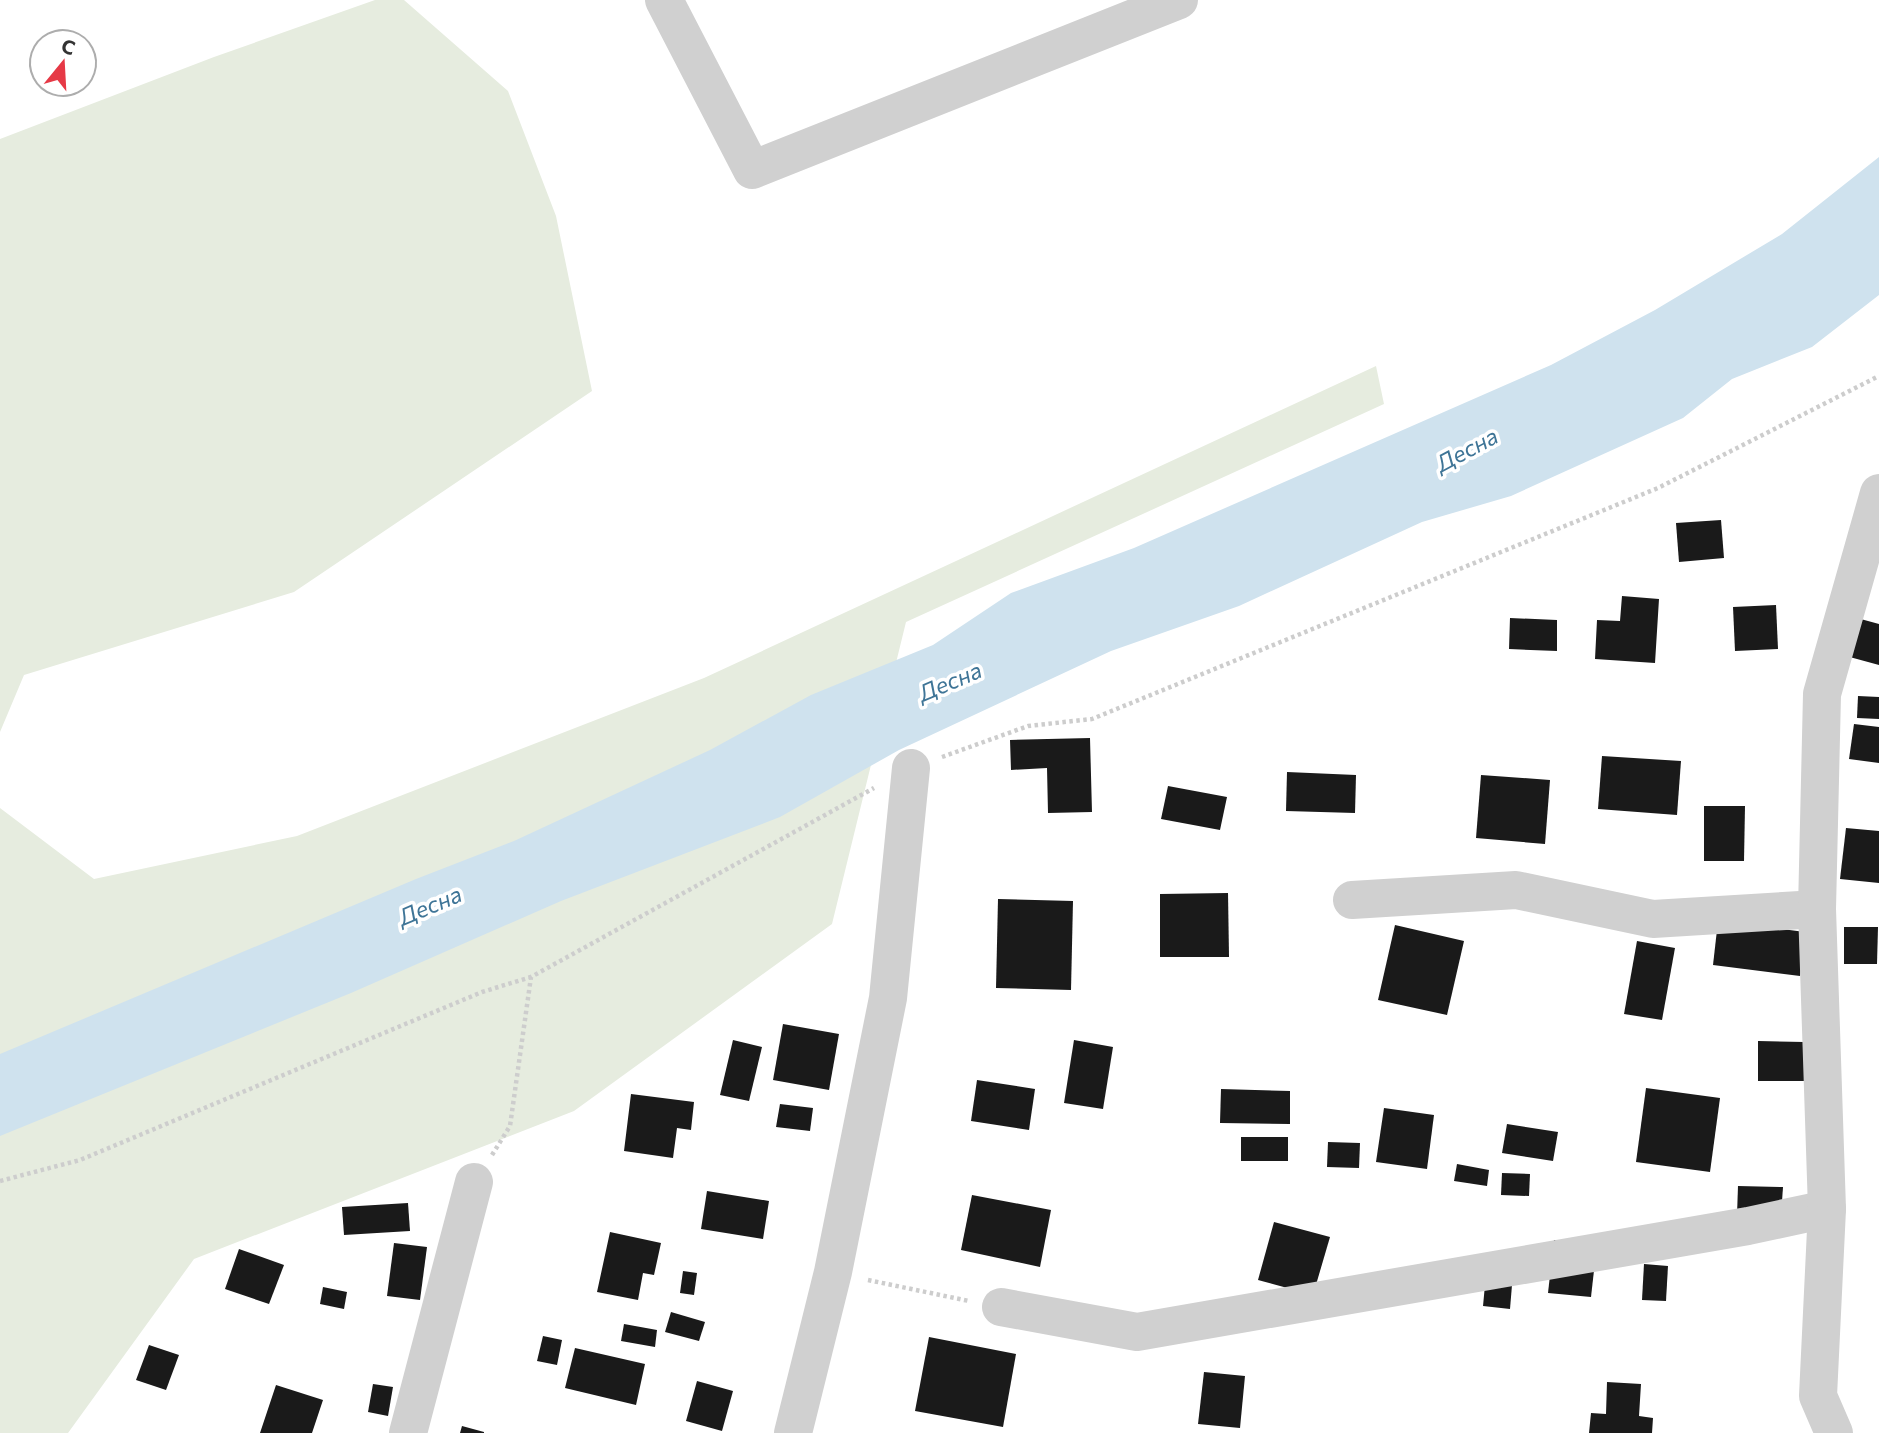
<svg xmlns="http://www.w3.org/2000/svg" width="1879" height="1433" font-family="Commissioner,sans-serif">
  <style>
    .green { fill: #e6ecdf }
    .water { fill: #cfe2ee }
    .building { fill: #1a1a1a }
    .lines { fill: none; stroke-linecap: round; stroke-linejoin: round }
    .path { stroke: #cdcdcd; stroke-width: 4.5; stroke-dasharray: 3.5 3.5; stroke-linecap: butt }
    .minor { stroke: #d0d0d0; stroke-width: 38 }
    .labels { text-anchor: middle; stroke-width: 7; stroke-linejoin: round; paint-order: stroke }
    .water-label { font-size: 23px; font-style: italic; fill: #3f7597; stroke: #fff }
  </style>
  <rect width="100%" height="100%" fill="#fff"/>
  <g class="green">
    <path d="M375 0H404L508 91 556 216 592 391 294 592 24 675 0 732V139L214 57Z"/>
    <path d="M1376 366 1384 404 906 622 832 924 574 1111 194 1259 68 1433H0V808L94 879 297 836 704 678Z"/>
  </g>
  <path class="water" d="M1879 157V295L1812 347 1732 379 1683 418 1511 496 1422 522 1239 606 1111 651 899 750 780 817 561 901 351 993 0 1136V1054L416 879 514 841 710 750 811 695 933 645 1011 593 1134 548 1551 365 1655 310 1782 234Z"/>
  <g class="building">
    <path d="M1721 520 1724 558 1679 562 1676 523Z"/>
    <path d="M1622 596 1659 599 1655 663 1595 659 1597 620 1620 621Z"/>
    <path d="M1776 605 1778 649 1735 651 1733 607Z"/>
    <path d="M1510 618 1557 620V651L1509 649Z"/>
    <path d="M1857 618 1879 624V665L1846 656Z"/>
    <path d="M1858 696 1879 697V719L1857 718Z"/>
    <path d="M1854 724 1879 727V763L1849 759Z"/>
    <path d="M1090 738 1092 812 1048 813 1047 768 1011 770 1010 740Z"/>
    <path d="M1602 756 1681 761 1677 815 1598 809Z"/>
    <path d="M1287 772 1356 775 1355 813 1286 811Z"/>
    <path d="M1481 775 1550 780 1545 844 1476 838Z"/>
    <path d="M1168 786 1227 797 1220 830 1161 819Z"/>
    <path d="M1704 806H1745L1744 861H1704Z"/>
    <path d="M1846 828 1879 831V883L1840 879Z"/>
    <path d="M1228 893 1229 957H1160V894Z"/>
    <path d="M998 899 1073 901 1071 990 996 988Z"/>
    <path d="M1718 921 1805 932 1800 976 1713 965Z"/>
    <path d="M1395 925 1464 941 1447 1015 1378 1000Z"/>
    <path d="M1844 927H1878L1877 964H1844Z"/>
    <path d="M1637 941 1675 948 1662 1020 1624 1014Z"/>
    <path d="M783 1024 839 1034 829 1090 773 1080Z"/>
    <path d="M733 1040 762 1047 749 1101 720 1095Z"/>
    <path d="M1074 1040 1113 1047 1103 1109 1064 1103Z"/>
    <path d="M1758 1041 1804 1042V1081H1758Z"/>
    <path d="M977 1080 1035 1089 1029 1130 971 1121Z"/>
    <path d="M1646 1088 1720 1098 1710 1172 1636 1162Z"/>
    <path d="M1221 1089 1290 1091V1124L1220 1123Z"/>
    <path d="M631 1094 694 1102 691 1130 677 1128 673 1158 624 1151Z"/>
    <path d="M780 1104 813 1108 810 1131 776 1127Z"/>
    <path d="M1384 1108 1434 1115 1427 1169 1376 1162Z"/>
    <path d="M1507 1124 1558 1132 1553 1161 1502 1153Z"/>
    <rect x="1241" y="1137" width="47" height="24"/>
    <path d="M1328 1142 1360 1143 1359 1168 1327 1167Z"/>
    <path d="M1457 1164 1489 1170 1487 1186 1454 1181Z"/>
    <path d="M1502 1173 1530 1174 1529 1196 1501 1195Z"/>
    <path d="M1738 1186 1783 1187 1781 1216 1737 1215Z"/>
    <path d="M707 1191 769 1201 763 1239 701 1229Z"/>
    <path d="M972 1195 1051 1210 1040 1267 961 1250Z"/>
    <path d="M408 1203 410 1231 344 1235 342 1207Z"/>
    <path d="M1274 1222 1330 1237 1313 1295 1258 1280Z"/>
    <path d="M610 1232 661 1243 654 1275 643 1273 638 1300 597 1292Z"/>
    <path d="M1554 1240 1597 1244 1591 1297 1548 1293Z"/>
    <path d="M394 1243 427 1247 420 1300 387 1296Z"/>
    <path d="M239 1249 284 1265 269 1304 225 1289Z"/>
    <path d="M1514 1261 1510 1309 1483 1306 1485 1285Z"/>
    <path d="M1644 1264 1668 1266 1666 1301 1642 1300Z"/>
    <path d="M683 1271 697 1273 694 1295 680 1293Z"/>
    <path d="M323 1287 347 1292 344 1309 320 1304Z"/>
    <path d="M671 1312 705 1322 699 1341 665 1332Z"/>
    <path d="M624 1324 657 1330 655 1347 621 1341Z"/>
    <path d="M543 1336 562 1340 557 1365 537 1361Z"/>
    <path d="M929 1337 1016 1354 1003 1427 915 1411Z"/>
    <path d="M149 1345 179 1355 166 1390 136 1380Z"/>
    <path d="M575 1348 645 1364 636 1405 565 1388Z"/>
    <path d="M1204 1372 1245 1376 1240 1428 1198 1424Z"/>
    <path d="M697 1381 733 1391 722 1431 686 1421Z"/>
    <path d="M1607 1382 1641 1384 1639 1416 1653 1418 1652 1433H1589L1591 1413 1606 1414Z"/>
    <path d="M373 1384 393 1387 388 1416 368 1412Z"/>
    <path d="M276 1385 323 1400 312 1433H260Z"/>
    <path d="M462 1426 484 1432V1433H460Z"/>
  </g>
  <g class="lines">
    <g class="path">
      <path d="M942 757 1028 726 1092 719 1658 488 1879 376"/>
      <path d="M492 1155 510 1126 531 977 874 788"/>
      <path d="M0 1181 80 1160 482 992 531 977"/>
      <path d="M868 1280 969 1301"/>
    </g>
    <g class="minor">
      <path d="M664 0 752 170 1179 0"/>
      <path d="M1352 900 1516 890 1653 919 1817 909"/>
      <path d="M1001 1307 1137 1332 1748 1226 1827 1209"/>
      <path d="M408 1433 474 1182"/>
      <path d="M793 1433 833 1272 888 998 911 768"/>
      <path d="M1834 1433 1818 1396 1827 1209 1817 909 1822 694 1879 493"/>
    </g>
  </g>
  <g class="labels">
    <g class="water-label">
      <text transform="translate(1467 450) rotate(-28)" y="8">Десна</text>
      <text transform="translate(950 682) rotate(-23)" y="8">Десна</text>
      <text transform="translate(430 906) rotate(-23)" y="8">Десна</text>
    </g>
  </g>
  <g transform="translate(63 63) rotate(18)"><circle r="33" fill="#ffffff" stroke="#adadad" stroke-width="2"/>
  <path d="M0-5L12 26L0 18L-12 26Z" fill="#e63946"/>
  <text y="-10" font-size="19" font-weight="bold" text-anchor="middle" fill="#333333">С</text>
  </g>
</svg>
